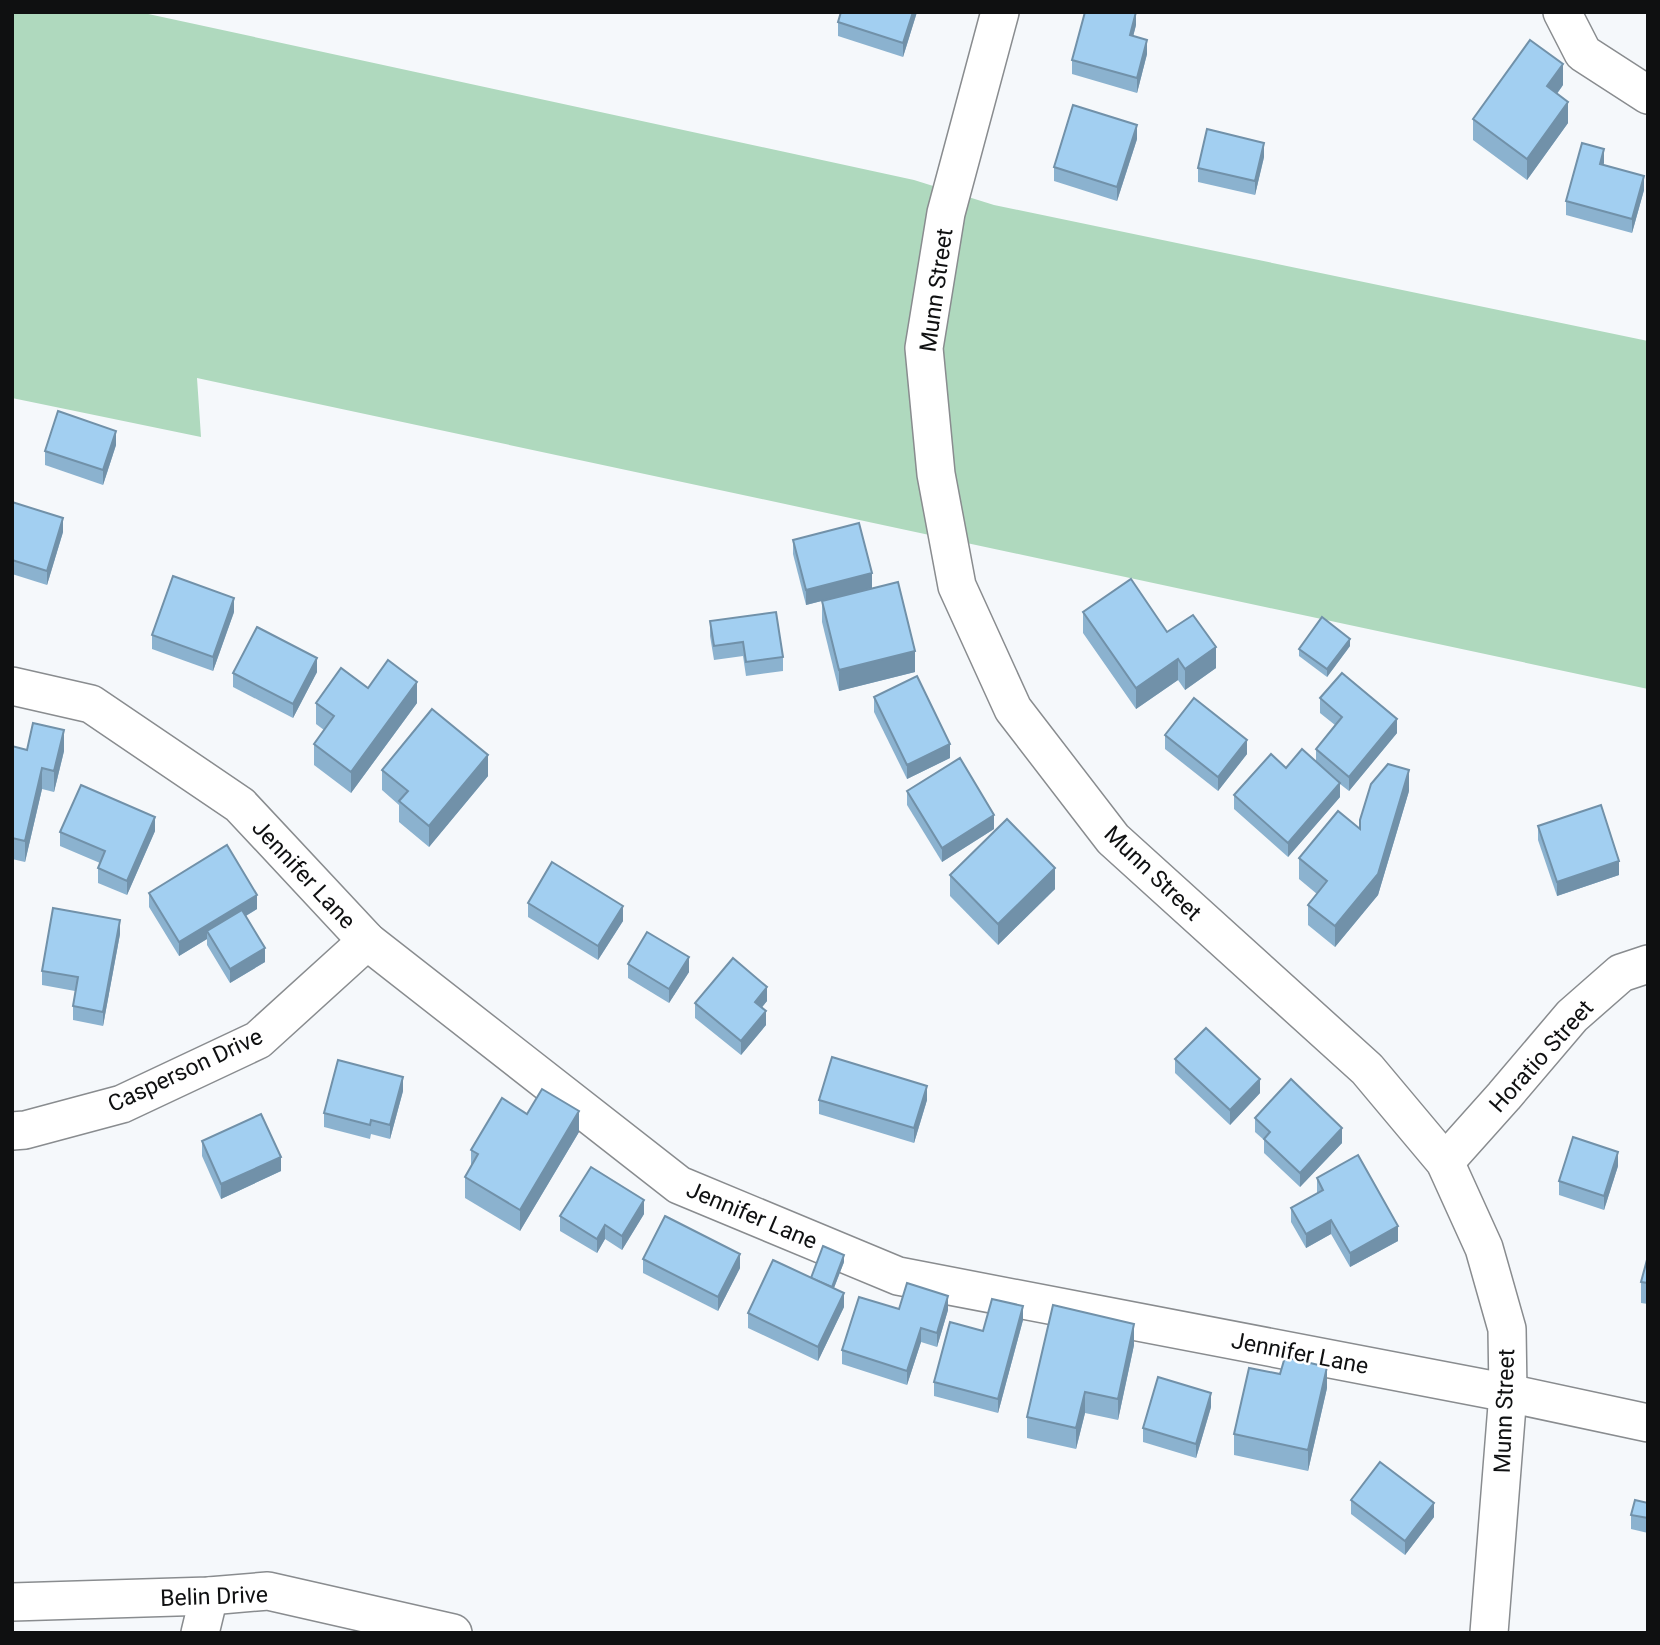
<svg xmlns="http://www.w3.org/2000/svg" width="1660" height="1645" font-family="Roboto,sans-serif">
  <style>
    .green { fill: #afd9be }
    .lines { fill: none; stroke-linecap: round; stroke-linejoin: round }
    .minor-casing { stroke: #898c8f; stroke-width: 40 }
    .minor { stroke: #fff; stroke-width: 37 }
    .wall { fill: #8bb2cf }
    .shaded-wall { fill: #7191a9 }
    .building { fill: #a2cff1; stroke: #7191a9; stroke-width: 2 }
    .labels { text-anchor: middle; stroke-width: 5; stroke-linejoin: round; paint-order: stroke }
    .street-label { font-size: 23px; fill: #0f1011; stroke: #fff }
  </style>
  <rect width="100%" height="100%" fill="#f5f8fb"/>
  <path class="green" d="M12 12H139L914 180 994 205 1648 341V689L197 378 201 437 12 398Z"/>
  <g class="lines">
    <defs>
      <g id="minor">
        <path d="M1000 12 946 213 924 348 936 474 957 586 1013 709 1113 839 1367 1069 1445 1162 1484 1248 1507 1329 1508 1393 1489 1633"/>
        <path d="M1562 12 1583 53 1648 95"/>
        <path d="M12 686 91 704 240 805 367 941 679 1185 898 1276 1508 1393 1648 1423"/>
        <path d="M12 1131 25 1130 122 1104 258 1040 367 941"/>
        <path d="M1445 1162 1504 1096 1572 1016 1621 973 1648 964"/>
        <path d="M12 1602 209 1596 268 1591 453 1633"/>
        <path d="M200 1633 209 1596"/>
      </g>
    </defs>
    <use href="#minor" class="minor-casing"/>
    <use href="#minor" class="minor"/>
  </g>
  <g class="wall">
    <path d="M917 12 903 57 838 36V22Z"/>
    <path d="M1136 25 1133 36 1147 54 1137 93 1072 74V60Z"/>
    <path d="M1563 85 1557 94 1568 123 1527 180 1473 140V119Z"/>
    <path d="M1137 139 1117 201 1054 181V167Z"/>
    <path d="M1264 157 1255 195 1198 182V168Z"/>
    <path d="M1603 165 1644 190 1632 233 1566 215V201Z"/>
    <path d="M116 445 103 485 45 465V451Z"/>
    <path d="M12 502 63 532 47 585 12 574Z"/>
    <path d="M793 540 872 588 806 605 793 554Z"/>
    <path d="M822 601 915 672 839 691 822 622Z"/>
    <path d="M234 612 213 671 152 649V635Z"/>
    <path d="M1083 612 1167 632 1216 668 1185 690 1178 680 1136 709 1083 633Z"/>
    <path d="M710 621 783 657V671L746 676 743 656 714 660 710 636Z"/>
    <path d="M1350 646 1327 677 1299 656V649Z"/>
    <path d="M317 672 293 718 233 687V673Z"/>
    <path d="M368 688 417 703 351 793 314 765V744L324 730 316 724V703Z"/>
    <path d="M874 697 950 758 907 779 874 712Z"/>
    <path d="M1320 698 1397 733 1349 791 1340 784V797L1288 857 1234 809V795L1286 768 1316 761V749L1335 725 1320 713Z"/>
    <path d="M1165 735 1247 754 1218 791 1165 749Z"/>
    <path d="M12 746 27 750 64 751 54 792 42 789 25 862 12 859Z"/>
    <path d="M382 770 488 776 429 847 399 822V805L382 790Z"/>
    <path d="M907 791 994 829 942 862 907 805Z"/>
    <path d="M1409 791 1378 895 1335 947 1308 925V905L1317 894 1299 879V858L1360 829Z"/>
    <path d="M1538 826 1619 875 1557 896 1538 840Z"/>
    <path d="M155 831 127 895 98 883V868L100 863 60 846V832Z"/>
    <path d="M950 875 1055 889 998 945 950 896Z"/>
    <path d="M149 893 257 909 246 916 265 962 230 983 207 945V939L179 956 149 907Z"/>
    <path d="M528 903 623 921 598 960 528 917Z"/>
    <path d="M120 934 103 1026 73 1020V1006L75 991 42 985V971Z"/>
    <path d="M628 964 689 972 669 1003 628 978Z"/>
    <path d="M767 1001 762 1007 766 1025 741 1055 695 1018V1003Z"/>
    <path d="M1175 1059 1260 1093 1230 1125 1175 1073Z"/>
    <path d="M403 1091 390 1139 371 1134 370 1139 324 1127V1113Z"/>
    <path d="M819 1100H927L914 1143 819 1114Z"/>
    <path d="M527 1114 579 1132 520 1231 465 1198V1177L471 1168V1150Z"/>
    <path d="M1255 1118 1342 1143 1300 1187 1264 1153V1140L1255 1132Z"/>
    <path d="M202 1141 281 1171 221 1199 202 1156Z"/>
    <path d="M1618 1166 1604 1210 1559 1195V1181Z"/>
    <path d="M1317 1178 1398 1241 1350 1267 1331 1234 1306 1248 1291 1222V1208L1317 1193Z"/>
    <path d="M644 1214 622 1250 605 1239 597 1253 560 1231V1216Z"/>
    <path d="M1648 1256V1304L1641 1303V1282Z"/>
    <path d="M643 1259 740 1268 718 1311 643 1273Z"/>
    <path d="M844 1262 834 1288 844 1307 818 1361 748 1328V1313L811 1278Z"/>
    <path d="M899 1309 948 1310 937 1347 921 1342 907 1385 842 1364V1350Z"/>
    <path d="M1023 1320 998 1413 934 1396V1382L983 1331Z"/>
    <path d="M1134 1345 1118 1420 1085 1413 1076 1449 1027 1438V1417Z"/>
    <path d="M1327 1388 1308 1471 1234 1455V1434Z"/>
    <path d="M1211 1407 1196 1458 1143 1442V1428Z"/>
    <path d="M1351 1500 1434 1517 1405 1555 1351 1514Z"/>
    <path d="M1648 1503V1533L1631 1529V1515Z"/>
  </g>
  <g class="shaded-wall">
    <path d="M913 12H917L903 57V43Z"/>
    <path d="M1136 12V25L1130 49V35Z"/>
    <path d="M1147 40V54L1137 93V78Z"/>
    <path d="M1563 64V85L1547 107V86Z"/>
    <path d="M1568 102V123L1527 180V159Z"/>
    <path d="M1137 125V139L1117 201V187Z"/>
    <path d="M1264 143V157L1255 195V181Z"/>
    <path d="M1604 149V163L1600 178V164Z"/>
    <path d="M1644 176V190L1632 233V219Z"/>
    <path d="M116 431V445L103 485V470Z"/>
    <path d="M63 518V532L47 585V571Z"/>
    <path d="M872 573V588L806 605V590Z"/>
    <path d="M234 598V612L213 671V657Z"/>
    <path d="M1350 639V646L1327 677V669Z"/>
    <path d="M1216 647V668L1185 690V669Z"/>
    <path d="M915 651V672L839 691V670Z"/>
    <path d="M317 658V672L293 718V704Z"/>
    <path d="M1178 659V680L1136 709V688Z"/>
    <path d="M417 682V703L351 793V772Z"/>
    <path d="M1397 719V733L1349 791V777Z"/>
    <path d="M64 730V751L54 792V771Z"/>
    <path d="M1247 740V754L1218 791V777Z"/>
    <path d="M950 744V758L907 779V765Z"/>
    <path d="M488 755V776L429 847V826Z"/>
    <path d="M42 768V789L25 862V841Z"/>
    <path d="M1409 770V791L1378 895 1335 947V926Z"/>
    <path d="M1340 783V797L1288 857V843Z"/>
    <path d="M994 815V829L942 862V848Z"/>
    <path d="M155 817V831L127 895V881Z"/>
    <path d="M1619 861V875L1557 896V882Z"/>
    <path d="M1055 868V889L998 945V924Z"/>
    <path d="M257 895V909L211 937 207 931V939L179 956V942Z"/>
    <path d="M623 906V921L598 960V946Z"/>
    <path d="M120 920V934L103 1026V1012Z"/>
    <path d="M265 948V962L230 983V969Z"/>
    <path d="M689 957V972L669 1003V989Z"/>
    <path d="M767 987V1001L755 1016V1002Z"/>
    <path d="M766 1011V1025L741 1055V1041Z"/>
    <path d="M403 1077V1091L390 1139V1125Z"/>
    <path d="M1260 1079V1093L1230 1125V1110Z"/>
    <path d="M927 1086V1100L914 1143V1128Z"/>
    <path d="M579 1111V1132L520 1231V1210Z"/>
    <path d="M1342 1128V1143L1300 1187V1173Z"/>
    <path d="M1618 1152V1166L1604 1210V1196Z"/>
    <path d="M281 1157V1171L221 1199V1184Z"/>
    <path d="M644 1200V1214L622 1250V1236Z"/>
    <path d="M1331 1220V1234L1306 1248V1234Z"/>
    <path d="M605 1225V1239L597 1253V1239Z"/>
    <path d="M1398 1226V1241L1350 1267V1253Z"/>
    <path d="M740 1254V1268L718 1311V1297Z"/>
    <path d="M844 1255V1262L830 1298V1291Z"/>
    <path d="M844 1293V1307L818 1361V1347Z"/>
    <path d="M948 1296V1310L937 1347V1333Z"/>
    <path d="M1023 1306V1320L998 1413V1399Z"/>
    <path d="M1134 1324V1345L1118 1420V1399Z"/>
    <path d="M921 1328V1342L907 1385V1371Z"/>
    <path d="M1327 1367V1388L1308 1471V1450Z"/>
    <path d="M1085 1392V1413L1076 1449V1428Z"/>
    <path d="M1211 1393V1407L1196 1458V1444Z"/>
    <path d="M1434 1503V1517L1405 1555V1541Z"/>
  </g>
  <g class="building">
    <path d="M841 12H913L903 43 838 22Z"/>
    <path d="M1085 12H1136L1130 35 1147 40 1137 78 1072 60Z"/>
    <path d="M1530 40 1563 64 1547 86 1568 102 1527 159 1473 119Z"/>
    <path d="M1073 105 1137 125 1117 187 1054 167Z"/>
    <path d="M1207 129 1264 143 1255 181 1198 168Z"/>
    <path d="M1582 143 1604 149 1600 164 1644 176 1632 219 1566 201Z"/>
    <path d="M58 411 116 431 103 470 45 451Z"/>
    <path d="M12 502 63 518 47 571 12 560Z"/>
    <path d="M859 523 872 573 806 590 793 540Z"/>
    <path d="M173 576 234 598 213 657 152 635Z"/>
    <path d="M1131 579 1167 632 1193 615 1216 647 1185 669 1178 659 1136 688 1083 612Z"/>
    <path d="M898 582 915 651 839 670 822 601Z"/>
    <path d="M776 612 783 657 746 662 743 642 714 646 710 621Z"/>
    <path d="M1322 617 1350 639 1327 669 1299 649Z"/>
    <path d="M257 627 317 658 293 704 233 673Z"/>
    <path d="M388 660 417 682 351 772 314 744 334 716 316 703 341 668 368 688Z"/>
    <path d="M1342 673 1397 719 1349 777 1316 749 1342 717 1320 698Z"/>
    <path d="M917 676 950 744 907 765 874 697Z"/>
    <path d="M1194 698 1247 740 1218 777 1165 735Z"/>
    <path d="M432 709 488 755 429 826 399 801 408 791 382 770Z"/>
    <path d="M33 723 64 730 54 771 42 768 25 841 12 838V746L27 750Z"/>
    <path d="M1302 749 1340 783 1288 843 1234 795 1271 754 1286 768Z"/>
    <path d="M960 758 994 815 942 848 907 791Z"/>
    <path d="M1388 764 1409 770 1378 874 1335 926 1308 905 1327 881 1299 858 1338 811 1360 829V820L1371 784Z"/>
    <path d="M81 785 155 817 127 881 98 868 105 851 60 832Z"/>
    <path d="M1601 805 1619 861 1557 882 1538 826Z"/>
    <path d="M1007 819 1055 868 998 924 950 875Z"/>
    <path d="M227 845 257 895 179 942 149 893Z"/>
    <path d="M552 862 623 906 598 946 528 903Z"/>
    <path d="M53 908 120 920 103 1012 73 1006 78 977 42 971Z"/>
    <path d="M242 910 265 948 230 969 207 931Z"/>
    <path d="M647 932 689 957 669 989 628 964Z"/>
    <path d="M733 958 767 987 755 1002 766 1011 741 1041 695 1003Z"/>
    <path d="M1206 1028 1260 1079 1230 1110 1175 1059Z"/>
    <path d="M832 1057 927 1086 914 1128 819 1100Z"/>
    <path d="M338 1060 403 1077 390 1125 371 1120 370 1125 324 1113Z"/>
    <path d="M1291 1079 1342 1128 1300 1173 1264 1139 1270 1132 1255 1118Z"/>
    <path d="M542 1089 579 1111 520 1210 465 1177 478 1154 471 1150 502 1098 527 1114Z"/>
    <path d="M261 1114 281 1157 221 1184 202 1141Z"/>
    <path d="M1573 1137 1618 1152 1604 1196 1559 1181Z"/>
    <path d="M1358 1155 1398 1226 1350 1253 1331 1220 1306 1234 1291 1208 1323 1190 1317 1178Z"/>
    <path d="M591 1167 644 1200 622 1236 605 1225 597 1239 560 1216Z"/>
    <path d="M665 1216 740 1254 718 1297 643 1259Z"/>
    <path d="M823 1246 844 1255 832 1287 811 1278Z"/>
    <path d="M1648 1256V1283L1641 1282Z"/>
    <path d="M773 1260 844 1293 818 1347 748 1313Z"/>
    <path d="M907 1283 948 1296 937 1333 921 1328 907 1371 842 1350 859 1297 899 1309Z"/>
    <path d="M992 1299 1023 1306 998 1399 934 1382 950 1322 983 1331Z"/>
    <path d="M1053 1305 1134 1324 1118 1399 1085 1392 1076 1428 1027 1417Z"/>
    <path d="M1285 1357 1327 1367 1308 1450 1234 1434 1249 1368 1280 1374Z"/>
    <path d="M1158 1377 1211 1393 1196 1444 1143 1428Z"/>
    <path d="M1380 1462 1434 1503 1405 1541 1351 1500Z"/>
    <path d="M1635 1500 1648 1503V1518L1631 1515Z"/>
  </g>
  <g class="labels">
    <g class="street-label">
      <text transform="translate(936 290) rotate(-82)" y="8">Munn Street</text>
      <text transform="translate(1153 873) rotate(44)" y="8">Munn Street</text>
      <text transform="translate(304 874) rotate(47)" y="8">Jennifer Lane</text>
      <text transform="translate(1541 1056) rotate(-48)" y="8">Horatio Street</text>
      <text transform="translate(185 1070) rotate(-25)" y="8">Casperson Drive</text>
      <text transform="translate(752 1215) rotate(23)" y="8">Jennifer Lane</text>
      <text transform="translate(1300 1353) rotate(11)" y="8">Jennifer Lane</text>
      <text transform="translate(1504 1411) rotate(-88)" y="8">Munn Street</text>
      <text transform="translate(214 1596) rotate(-2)" y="8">Belin Drive</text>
    </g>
  </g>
  <rect width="1660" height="1645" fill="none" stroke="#0f1011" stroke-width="28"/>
</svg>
